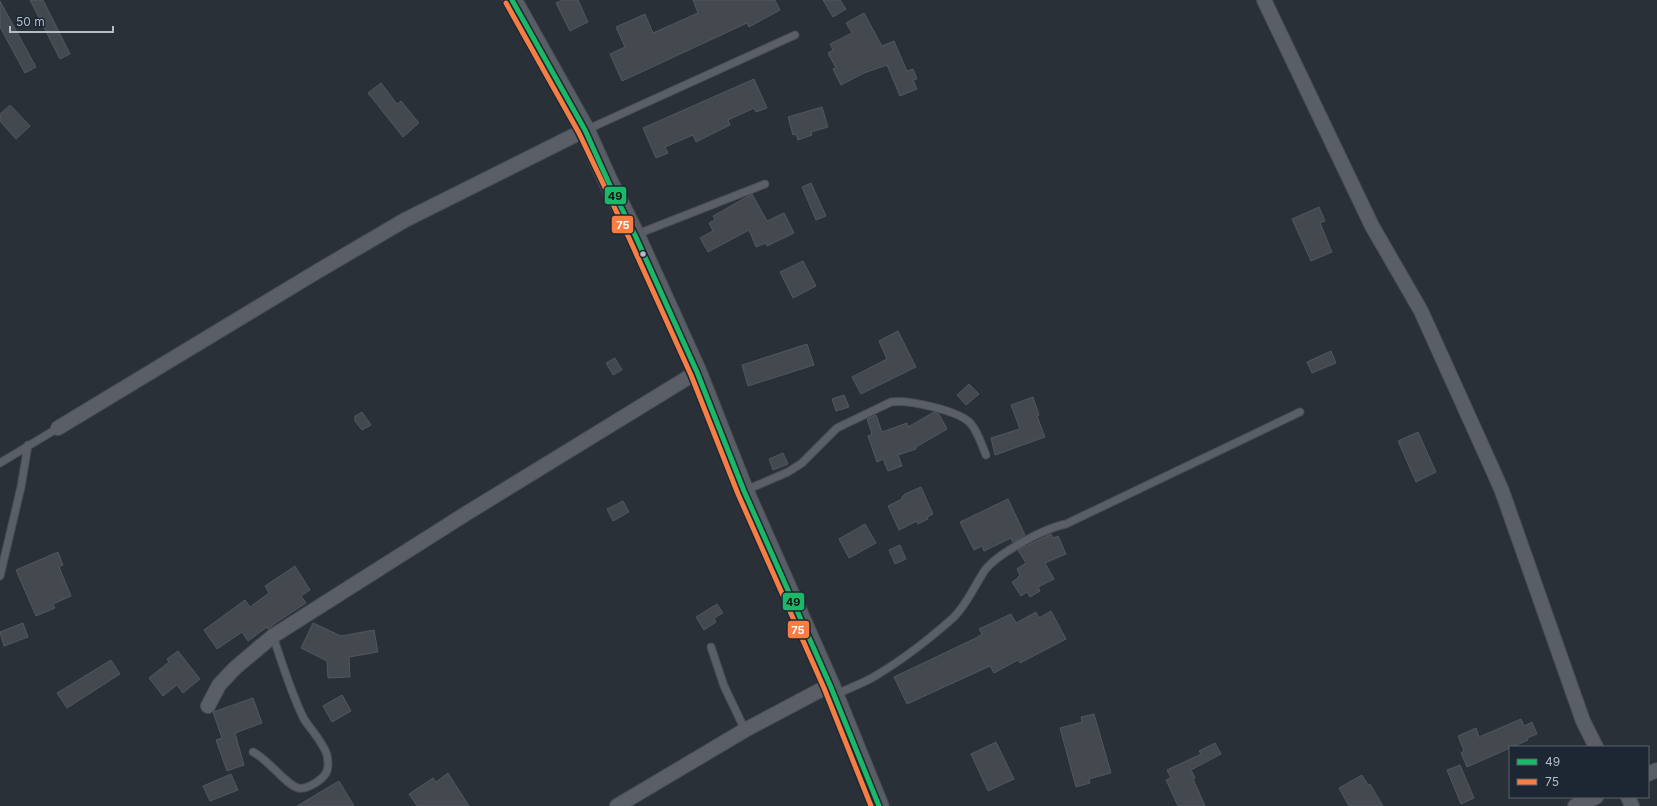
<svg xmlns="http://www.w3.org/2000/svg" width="1657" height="806" font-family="Inter,sans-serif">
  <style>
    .building { fill: #444950; stroke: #52575f }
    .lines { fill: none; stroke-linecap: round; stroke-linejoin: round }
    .service-casing { stroke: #484c53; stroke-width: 9 }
    .minor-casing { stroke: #484c53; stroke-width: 16 }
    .secondary-casing { stroke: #484c53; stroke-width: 21 }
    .service { stroke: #5a5e66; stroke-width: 7 }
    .minor { stroke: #5a5e66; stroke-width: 14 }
    .secondary { stroke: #595d64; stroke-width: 19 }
    .bus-1-casing { stroke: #1d2633; stroke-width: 8 }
    .bus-2-casing { stroke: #1d2633; stroke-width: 8 }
    .bus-1 { stroke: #1ab867; stroke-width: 5 }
    .bus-2 { stroke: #f77d43; stroke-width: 5 }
    .bus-dot { fill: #b4bcc9; stroke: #1d2633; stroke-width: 1.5 }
    .line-badge { stroke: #1d2633; stroke-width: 1.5 }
    .badge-label { font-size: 11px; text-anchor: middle; font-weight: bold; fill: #fff }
    .pale-badge-label { font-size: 11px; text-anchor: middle; font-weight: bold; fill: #111 }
  </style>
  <rect width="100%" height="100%" fill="#2a3038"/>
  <g class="building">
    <path d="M30 0H43L70 54 60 59Z"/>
    <path d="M562 0H578L588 22 570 31 556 3Z"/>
    <path d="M693 0H775L780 10 749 27 747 23 622 81 610 54 625 47 616 27 645 14 653 33 698 13Z"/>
    <path d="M823 0H840L846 9 833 17Z"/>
    <path d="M0 1 36 67 25 73 0 27Z"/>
    <path d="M864 13 882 46 894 41 907 71 913 69 917 79 913 80 917 89 900 96 887 65 864 73 841 85 833 69 836 68 828 53 833 50 830 44 852 33 846 23Z"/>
    <path d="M754 79 767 108 756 112 754 108 728 120 730 125 696 142 693 135 665 147 668 153 656 158 643 128Z"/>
    <path d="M381 83 397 104 401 101 419 123 403 137 368 93Z"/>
    <path d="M10 105 30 126 16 139 0 121V114Z"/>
    <path d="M822 107 828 127 811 132 812 135 798 140 796 134 793 135 788 117Z"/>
    <path d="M811 183 826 216 816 220 802 187Z"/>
    <path d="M752 194 767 221 784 213 794 233 767 246 766 243 756 247 749 230 708 252 700 238 713 231 709 223 715 220 713 216Z"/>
    <path d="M1319 207 1325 221 1320 223 1332 252 1311 261 1292 219Z"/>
    <path d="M803 261 816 286 793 298 780 272Z"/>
    <path d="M898 331 916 367 861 394 852 377 887 359 879 341Z"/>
    <path d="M807 344 814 365 748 386 742 365Z"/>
    <path d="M1331 351 1336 363 1312 373 1307 362Z"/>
    <path d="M615 358 622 370 613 375 606 363Z"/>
    <path d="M969 384 979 394 966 405 957 395Z"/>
    <path d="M844 395 849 407 836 411 832 399Z"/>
    <path d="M1033 397 1039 415 1037 416 1045 437 995 455 991 438 1020 429 1011 405Z"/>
    <path d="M362 412 371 425 362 430 355 421V416Z"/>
    <path d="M934 412 939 414 947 429 916 447V449L898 455 902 466 888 471 883 459 877 462 868 436 872 434 867 419 876 415 882 432 907 423 908 427Z"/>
    <path d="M1418 432 1436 472 1416 482 1398 441Z"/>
    <path d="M783 453 788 464 773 470 769 459Z"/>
    <path d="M921 487 933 514 927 517 928 519 918 524 917 521 899 530 888 506 902 499V497L905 494Z"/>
    <path d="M1008 499 1025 535 1013 542 1011 538 984 551 982 546 974 550 960 522Z"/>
    <path d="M623 501 629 512 613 521 607 509Z"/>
    <path d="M865 524 876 543 849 558 839 539Z"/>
    <path d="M1051 534 1053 538 1058 536 1066 554 1045 563 1054 579 1038 587 1040 591 1030 597 1027 592 1021 596 1012 582 1018 578V577L1020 575 1017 569 1026 563 1018 550Z"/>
    <path d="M900 545 906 559 895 564 889 550Z"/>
    <path d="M58 552 63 565 59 567 71 596 53 604 55 608 36 616 16 570Z"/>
    <path d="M295 566 310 590 301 596 306 603 277 622 268 629 267 627 248 641 242 632 217 649 204 630 245 600 250 607 269 593 265 586Z"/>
    <path d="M717 604 723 613 714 618 716 622 704 630 696 617Z"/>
    <path d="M1051 611 1066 639 1020 663 1018 660 994 673 990 666 907 704 894 677 976 638 982 634 979 629 1011 614 1016 623 1036 612 1039 618Z"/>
    <path d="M23 623 28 637 4 646 0 632Z"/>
    <path d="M313 623 341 636 374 630 378 652 349 657 350 677 328 678 327 661 301 648Z"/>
    <path d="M178 651 200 679 183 693 177 685 163 696 149 678 169 662 167 659Z"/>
    <path d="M111 660 120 674 67 708 57 693Z"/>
    <path d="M342 695 351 711 332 722 323 706Z"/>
    <path d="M253 698 262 723 235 733 244 765 227 771 216 740 222 738 213 712Z"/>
    <path d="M1094 714 1111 773 1089 779 1090 783 1076 787 1060 728 1082 722 1081 717Z"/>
    <path d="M1521 719 1524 726 1532 722 1537 734 1527 738 1528 740 1467 767 1461 753 1464 751 1458 736 1476 728 1479 737Z"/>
    <path d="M996 742 1014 779 988 791 971 754Z"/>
    <path d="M1215 743 1221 754 1191 770 1195 778 1193 779 1205 806H1178L1166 780 1171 778 1167 770 1201 754 1199 751Z"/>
    <path d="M1460 765 1474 798 1461 804 1447 770Z"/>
    <path d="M448 773 469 806H417L409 794 433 778 436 782Z"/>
    <path d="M231 774 238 790 210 801 203 786Z"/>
    <path d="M1362 775 1368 785 1370 784 1383 806H1349L1339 788Z"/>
    <path d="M339 781 354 806H297Z"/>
  </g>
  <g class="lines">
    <defs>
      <g id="service">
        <path d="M586 130 795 35"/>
        <path d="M635 235 765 184"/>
        <path d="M0 463 58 428"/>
        <path d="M744 491 788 472 802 463 837 428 891 402C907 399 961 411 971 424 978 432 982 446 986 455"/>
        <path d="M0 576 21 487 28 445"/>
        <path d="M711 647 724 686 745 730"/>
        <path d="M834 695C846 690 858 685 870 679 900 662 927 641 953 618 966 606 975 585 985 570 998 553 1045 528 1066 524L1300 412"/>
        <path d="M253 752C269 760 285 784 298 788 307 790 322 780 326 773 329 768 328 760 327 755 323 742 311 730 304 719 291 693 282 663 273 636"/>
      </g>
      <g id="minor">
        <path d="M1264 0 1372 226 1421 311 1491 466 1502 491 1583 721 1596 747"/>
        <path d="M58 428 318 271 405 220 585 130"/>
        <path d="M208 706 219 685 235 668 273 636 467 513 697 372"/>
        <path d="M1648 774 1657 770"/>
        <path d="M1628 797 1632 806"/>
        <path d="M617 806 745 730 830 685"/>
        <path d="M1575 806 1596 797"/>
      </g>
      <path id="secondary" d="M512 0 585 130 608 181 635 235 697 372 744 491 830 685 879 806"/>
    </defs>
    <use href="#service" class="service-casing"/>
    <use href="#minor" class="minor-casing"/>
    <use href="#secondary" class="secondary-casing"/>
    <use href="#service" class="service"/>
    <use href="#minor" class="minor"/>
    <use href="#secondary" class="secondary"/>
    <defs>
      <path id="bus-1" d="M512 0 585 130 608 181 635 235 697 372 744 491 830 685 879 806"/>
      <path id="bus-2" d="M506 3 579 133 629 238 691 375 738 494 824 688 871 806"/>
    </defs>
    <use href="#bus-1" class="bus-1-casing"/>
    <use href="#bus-2" class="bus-2-casing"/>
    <use href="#bus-1" class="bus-1"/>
    <use href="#bus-2" class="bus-2"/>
  </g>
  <circle class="bus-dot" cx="643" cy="254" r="3.5"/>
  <g class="line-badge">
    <rect x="604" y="186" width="23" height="19" rx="4" fill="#1ab867"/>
    <rect x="611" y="215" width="23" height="19" rx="4" fill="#f77d43"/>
    <rect x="782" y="592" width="23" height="19" rx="4" fill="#1ab867"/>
    <rect x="787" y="620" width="23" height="19" rx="4" fill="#f77d43"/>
  </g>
  <g class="badge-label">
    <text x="623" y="229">75</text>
    <text x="798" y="634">75</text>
  </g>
  <g class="pale-badge-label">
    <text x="615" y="200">49</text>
    <text x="793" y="606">49</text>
  </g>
  <rect x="1509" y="746" width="140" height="52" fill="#1d2633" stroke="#59626f"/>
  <rect x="1517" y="759" width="20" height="6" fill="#1ab867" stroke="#59626f"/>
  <text x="1545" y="766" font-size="12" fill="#b4bcc9">49</text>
  <rect x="1517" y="779" width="20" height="6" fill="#f77d43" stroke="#59626f"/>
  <text x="1545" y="786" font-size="12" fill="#b4bcc9">75</text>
  <path d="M10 26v6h103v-6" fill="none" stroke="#b4bcc9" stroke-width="2"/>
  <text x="16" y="26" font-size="12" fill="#b4bcc9" stroke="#1d2633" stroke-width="3" paint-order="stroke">50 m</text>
</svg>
